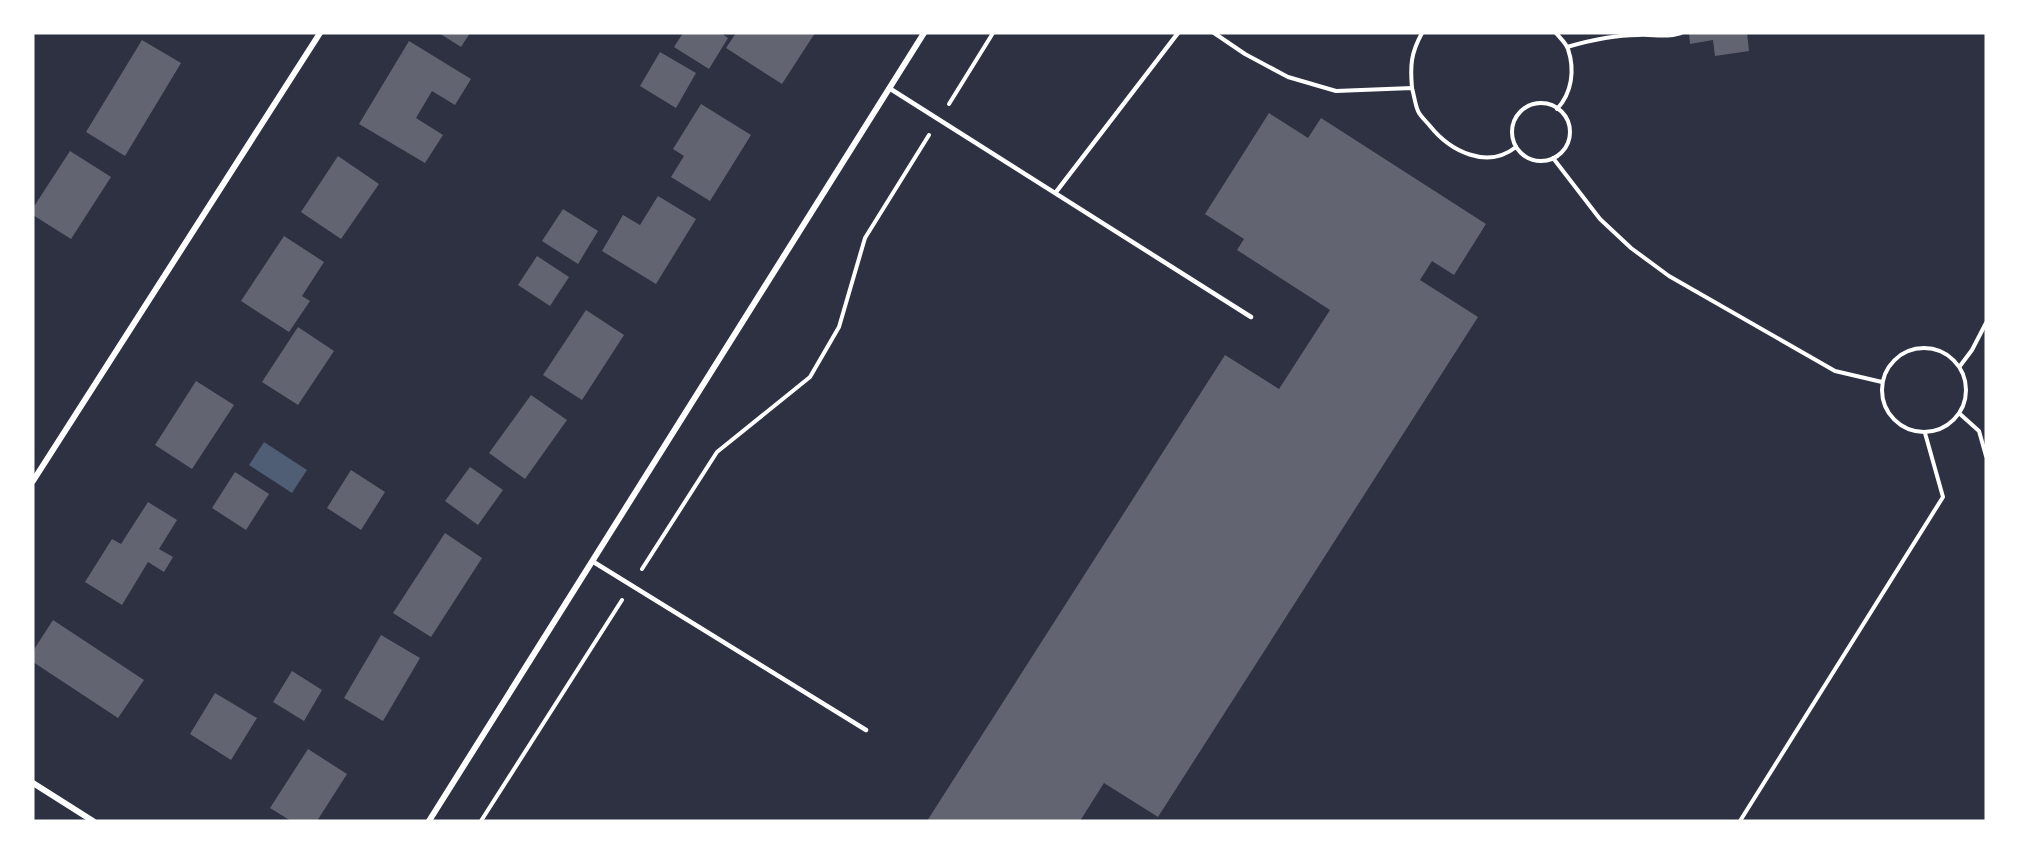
<svg xmlns="http://www.w3.org/2000/svg" width="2019" height="854" font-family="Mulish,sans-serif">
  <style>
    .water { fill: #4f5d75 }
    .building { fill: #626471 }
    .lines { fill: none; stroke-linecap: round; stroke-linejoin: round }
    .path { stroke: #fff; stroke-width: 4 }
    .service { stroke: #fff; stroke-width: 4.5 }
    .minor { stroke: #fff; stroke-width: 6 }
  </style>
  <rect width="100%" height="100%" fill="#2d3142"/>
  <path class="water" d="M264 442 307 470 292 493 249 465Z"/>
  <g class="building">
    <path d="M439 33H470L461 47Z"/>
    <path d="M683 33H721L728 38 709 69 674 47Z"/>
    <path d="M736 33H815L782 84 726 48Z"/>
    <path d="M1689 33H1747L1749 51 1715 56 1713 40 1690 44Z"/>
    <path d="M142 40 181 63 125 156 86 132Z"/>
    <path d="M409 41 471 79 455 105 432 91 416 118 443 135 425 163 359 124Z"/>
    <path d="M660 52 696 73 676 108 640 86Z"/>
    <path d="M701 104 751 135 710 201 671 177 684 156 673 149Z"/>
    <path d="M1269 113 1308 138 1321 118 1486 224 1454 275 1432 261 1420 280 1478 317 1158 817 1104 783 1080 821H927L1225 355 1279 389 1330 310 1237 250 1244 239 1205 214Z"/>
    <path d="M70 151 111 177 71 239 33 215V208Z"/>
    <path d="M338 156 379 184 341 239 301 212Z"/>
    <path d="M658 196 696 219 656 284 602 251 623 215 640 225Z"/>
    <path d="M563 209 598 231 578 264 542 241Z"/>
    <path d="M284 236 324 262 302 296 310 301 289 332 241 301Z"/>
    <path d="M537 256 569 277 550 306 518 285Z"/>
    <path d="M586 310 624 335 582 400 543 375Z"/>
    <path d="M298 327 334 351 298 405 262 382Z"/>
    <path d="M196 381 234 405 192 469 155 445Z"/>
    <path d="M531 395 567 420 525 479 489 453Z"/>
    <path d="M470 467 503 490 478 525 445 501Z"/>
    <path d="M351 470 385 492 361 530 327 508Z"/>
    <path d="M235 472 269 494 246 530 212 508Z"/>
    <path d="M148 502 177 520 159 549 173 557 164 572 148 562 122 605 85 582 112 539 121 544Z"/>
    <path d="M445 533 482 558 431 637 393 613Z"/>
    <path d="M53 620 144 680 118 718 33 662V651Z"/>
    <path d="M381 635 420 658 383 721 344 698Z"/>
    <path d="M292 671 322 690 304 721 273 702Z"/>
    <path d="M215 693 257 718 231 760 190 734Z"/>
    <path d="M308 749 347 774 317 821H291L270 808Z"/>
  </g>
  <g class="lines">
    <g class="path">
      <path d="M1214 33 1245 54 1288 77 1336 91 1412 88C1414 95 1415 104 1418 111 1420 116 1426 121 1430 126 1450 151 1487 170 1516 147"/>
      <path d="M1556 33C1560 38 1566 43 1568 49 1575 70 1572 93 1557 109"/>
      <path d="M1567 47C1591 40 1613 35 1638 35 1653 34 1667 38 1681 33"/>
      <path d="M1412 88C1410 65 1411 53 1422 33"/>
      <circle cx="1541" cy="132" r="29"/>
      <path d="M949 104 993 33"/>
      <path d="M1553 158 1600 219 1631 248 1669 276 1835 371 1882 382"/>
      <circle cx="1924" cy="390" r="42"/>
      <path d="M1960 366 1972 350 1986 323"/>
      <path d="M1960 414 1979 431 1986 456"/>
      <path d="M642 569 717 452 810 377 839 327 865 238 929 135"/>
      <path d="M481 821 622 600"/>
      <path d="M1740 821 1943 497 1925 433"/>
    </g>
    <g class="service">
      <path d="M889 88 1251 317"/>
      <path d="M1056 192 1178 33"/>
      <path d="M592 561 866 730"/>
    </g>
    <g class="minor">
      <path d="M33 481 320 33"/>
      <path d="M33 783 93 821"/>
      <path d="M429 821 924 33"/>
    </g>
  </g>
  <rect width="2019" height="854" fill="none" stroke="#ffffff" stroke-width="69"/>
</svg>
